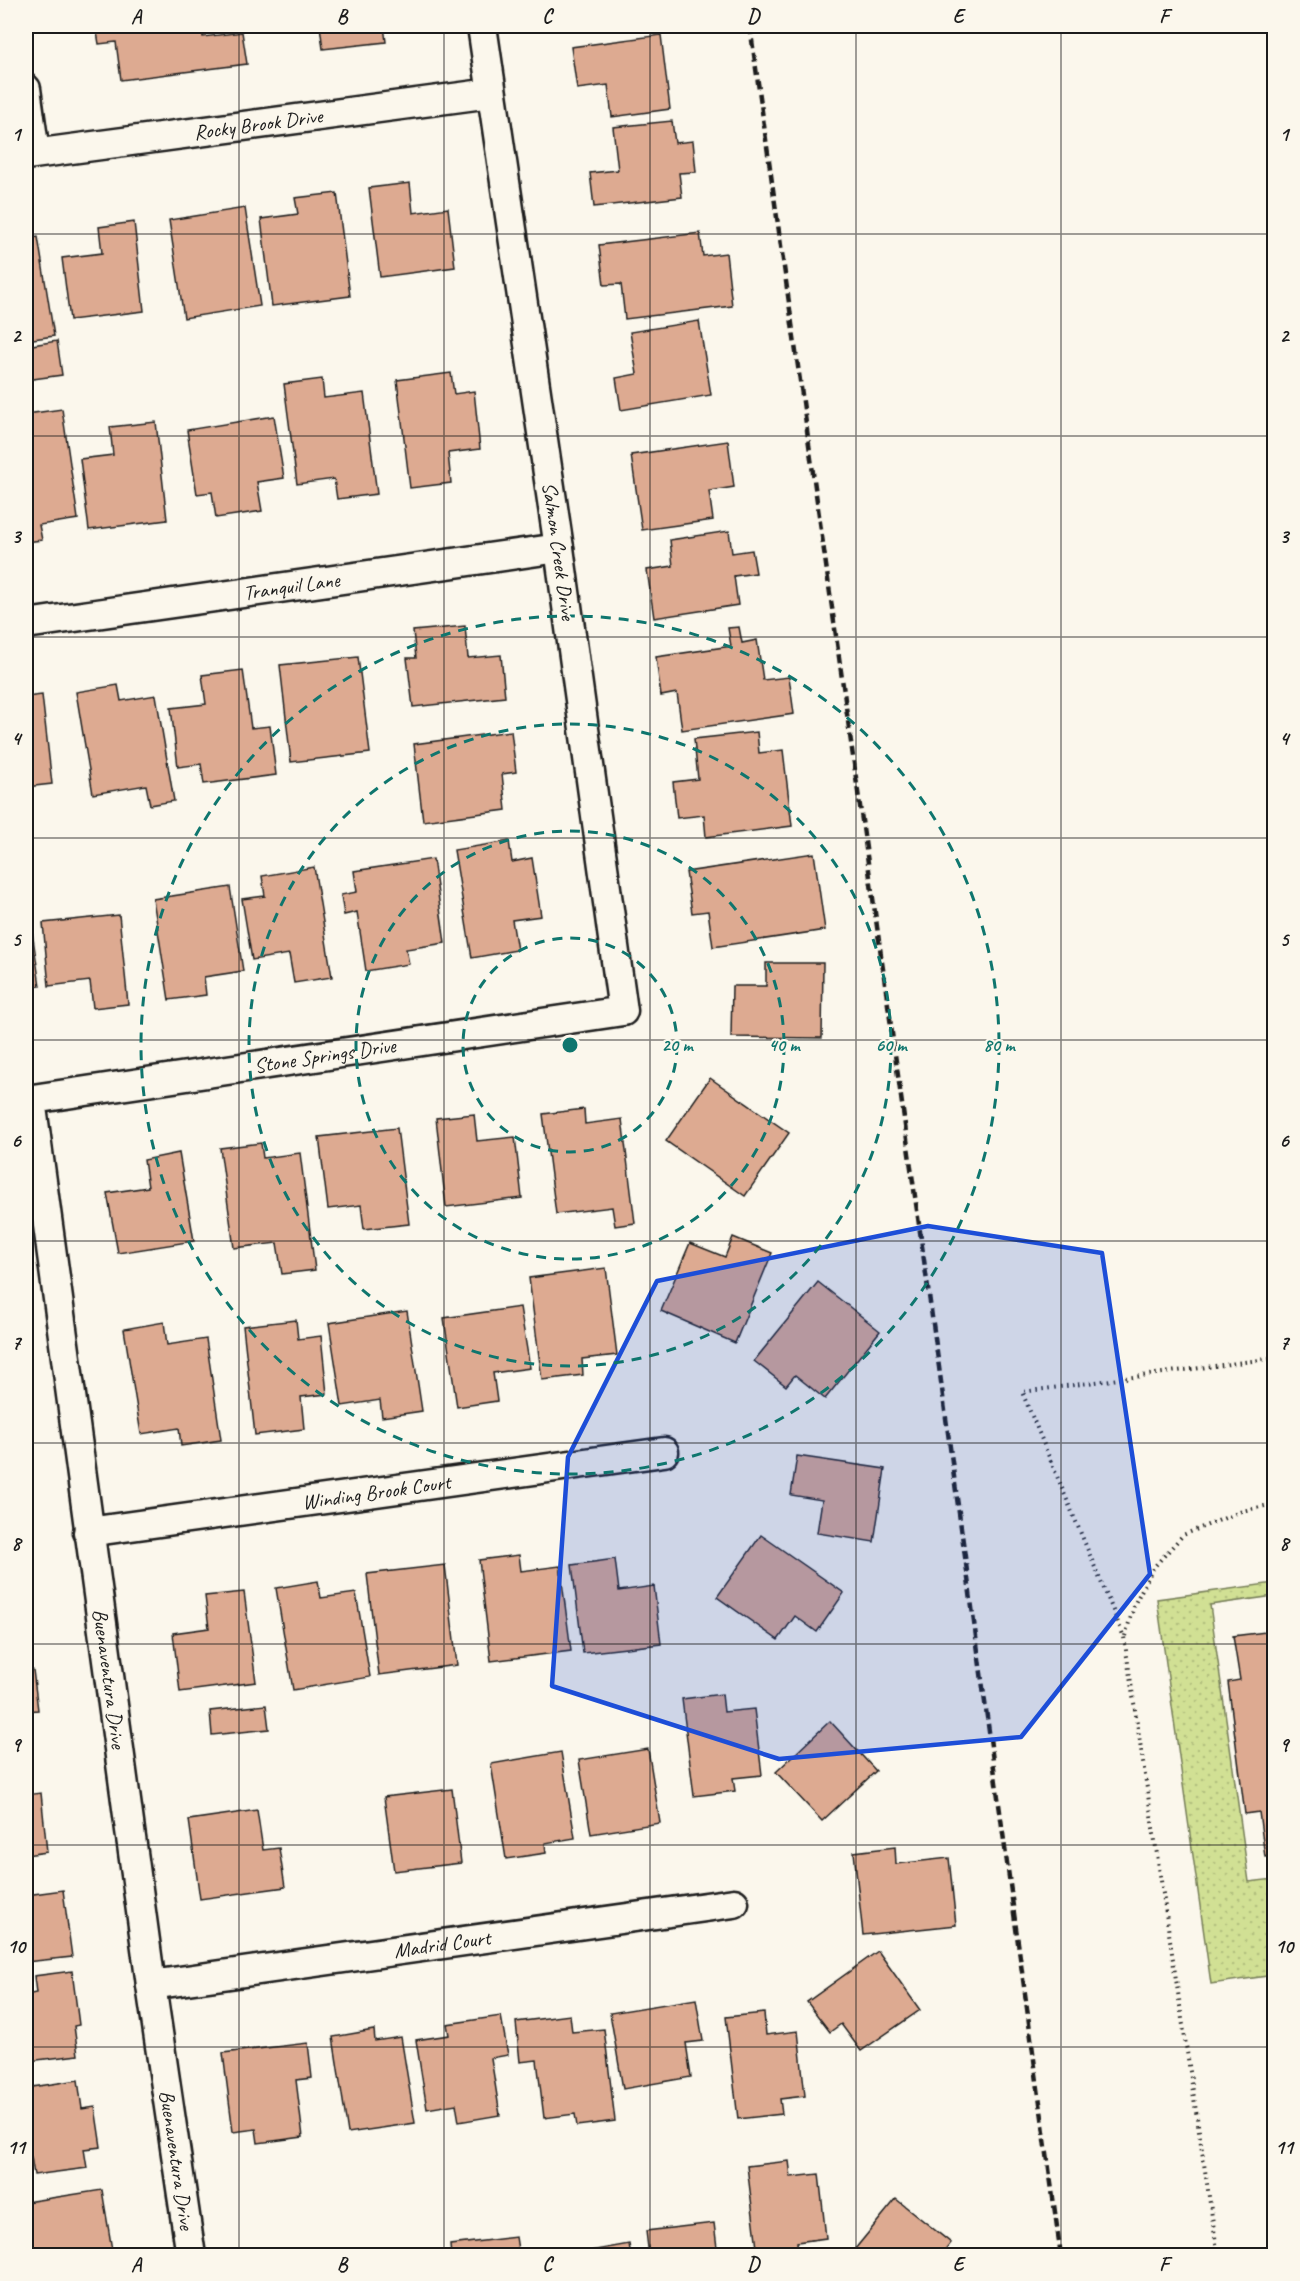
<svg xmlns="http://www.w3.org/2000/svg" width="1300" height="2281" font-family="Caveat,sans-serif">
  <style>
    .grass { fill: url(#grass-dots); stroke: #767e58; stroke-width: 1.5 }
    .building { fill: #ddaa91; stroke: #1c1c1c; stroke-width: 1.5 }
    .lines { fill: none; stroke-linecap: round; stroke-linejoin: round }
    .street-casing { stroke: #1c1c1c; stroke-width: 33 }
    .path { stroke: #1c1c1c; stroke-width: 4; stroke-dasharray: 1.5 4.5; stroke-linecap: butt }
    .street { stroke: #fbf7ec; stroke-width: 28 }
    .rail { stroke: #1c1c1c; stroke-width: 4.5; stroke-dasharray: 9 4.5; stroke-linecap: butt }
    .marked { fill: #1d4ed8; fill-opacity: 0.2; stroke: #1d4ed8; stroke-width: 4.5; stroke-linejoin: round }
    .grid { fill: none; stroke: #1c1c1c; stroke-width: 1.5; stroke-opacity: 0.55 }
    .ring { fill: none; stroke: #0f766e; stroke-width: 3; stroke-dasharray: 10 8 }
    .labels { text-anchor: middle; stroke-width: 4.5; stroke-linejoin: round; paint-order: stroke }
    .street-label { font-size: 21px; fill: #1c1c1c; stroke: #fbf7ec }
    .centre { fill: #0f766e; stroke: #fbf7ec; stroke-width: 3 }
    .ring-label { font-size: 18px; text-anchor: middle; font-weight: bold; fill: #0f766e; stroke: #fbf7ec; stroke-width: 4.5; stroke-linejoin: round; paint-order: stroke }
    .neatline { fill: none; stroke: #1c1c1c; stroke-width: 2 }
    .grid-label { font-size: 20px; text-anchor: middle; font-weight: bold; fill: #1c1c1c }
  </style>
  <defs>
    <pattern id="grass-dots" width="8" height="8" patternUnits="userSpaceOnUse" patternTransform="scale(1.5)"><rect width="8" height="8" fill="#d1e094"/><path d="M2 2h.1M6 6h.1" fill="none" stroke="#b3c07f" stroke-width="1.8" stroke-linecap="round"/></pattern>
  </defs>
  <rect width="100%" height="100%" fill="#fbf7ec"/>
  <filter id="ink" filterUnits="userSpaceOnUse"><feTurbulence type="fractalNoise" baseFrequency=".0167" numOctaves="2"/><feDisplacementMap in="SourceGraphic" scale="12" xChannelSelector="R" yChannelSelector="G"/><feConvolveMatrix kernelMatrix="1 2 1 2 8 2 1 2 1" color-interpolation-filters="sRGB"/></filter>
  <g filter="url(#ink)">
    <path class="grass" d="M1274 1583V1596L1210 1605 1249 1882 1274 1879V1975L1211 1984 1157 1599Z"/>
    <g class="building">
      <path d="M96 26H202L203 37 242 32 247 64 121 80 116 42 99 44Z"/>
      <path d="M320 26H384L386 42 323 49Z"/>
      <path d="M661 35 670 109 612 117 608 85 577 89 571 47Z"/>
      <path d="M672 121 675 143 693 141 696 172 679 173 682 197 594 207 590 173 618 170 613 127Z"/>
      <path d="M410 183 413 213 448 208 455 267 380 277 369 188Z"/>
      <path d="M337 193 350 296 272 306 261 219 298 214 295 198Z"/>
      <path d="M245 208 260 306 184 318 169 220Z"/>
      <path d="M134 222 144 311 70 320 62 258 102 253 99 227Z"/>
      <path d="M700 233 703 256 726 253 732 306 625 319 621 284 604 285 599 245Z"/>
      <path d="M38 237 54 336 26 340V239Z"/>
      <path d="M699 321 711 395 621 410 616 378 637 374 630 332Z"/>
      <path d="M57 341 62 375 26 380V346Z"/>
      <path d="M451 373 454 394 474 391 480 449 448 453 451 483 410 488 397 380Z"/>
      <path d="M322 379 324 398 364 393 377 494 337 499 334 479 297 484 284 384Z"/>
      <path d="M62 409 78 519 39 525 42 540 26 542V441L31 440 27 414Z"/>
      <path d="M274 416 284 478 257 482 262 511 216 518 212 492 197 494 187 430Z"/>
      <path d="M156 422 167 520 89 530 80 459 113 455 110 427Z"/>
      <path d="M728 441 734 487 709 491 713 520 642 530 631 455Z"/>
      <path d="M729 531 732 553 752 550 756 573 734 576 738 605 654 618 647 570 673 566 670 540Z"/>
      <path d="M465 626 468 658 501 655 505 697 413 707 407 658H416L413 631Z"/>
      <path d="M739 627 742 643 757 640 763 680 789 677 794 714 682 730 677 693 661 696 656 657 731 646 728 628Z"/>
      <path d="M358 657 370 753 291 762 280 665Z"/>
      <path d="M243 670 251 728 270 726 276 775 204 784 201 764 178 767 171 708 206 704 202 675Z"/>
      <path d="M118 685 121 701 156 695 174 801 150 805 146 785 93 794 76 692Z"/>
      <path d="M42 695 52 784 26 787V697Z"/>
      <path d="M511 731 516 772 502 774 506 810 423 821 414 744Z"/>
      <path d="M757 732 759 753 783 750 792 826 706 837 704 815 677 818 673 782 698 779 694 739Z"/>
      <path d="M509 841 512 862 532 858 541 916 512 920 517 950 472 958 454 850Z"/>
      <path d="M814 853 825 930 713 947 708 911 692 913 686 872Z"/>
      <path d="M433 859 445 943 406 949 409 964 366 971 357 912 344 915 341 895 357 892 354 871Z"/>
      <path d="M314 867 332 977 294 983 289 954 252 960 242 899 265 896 262 876Z"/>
      <path d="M230 887 243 971 204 977 206 995 169 1000 153 899Z"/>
      <path d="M26 890 40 986 26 988Z"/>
      <path d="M119 915 128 1004 93 1008 90 981 49 986 43 923Z"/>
      <path d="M766 963H823L822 1038 731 1037 732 986H766Z"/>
      <path d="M710 1078 789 1133 745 1196 666 1141Z"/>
      <path d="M584 1109 585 1124 622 1119 635 1223 615 1226 612 1207 556 1214 543 1114Z"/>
      <path d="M474 1114 477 1141 515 1137 522 1198 446 1207 436 1118Z"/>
      <path d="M397 1128 409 1224 364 1229 361 1205 328 1209 319 1137Z"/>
      <path d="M261 1143 263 1158 300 1153 315 1270 282 1274 277 1243 234 1248 220 1148Z"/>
      <path d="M179 1153 194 1241 118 1253 107 1193 148 1187 144 1160Z"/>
      <path d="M733 1237 772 1253 735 1343 661 1311 690 1243 725 1257Z"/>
      <path d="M606 1268 617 1355 582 1359 583 1375 542 1380 529 1278Z"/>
      <path d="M818 1282 880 1331 825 1399 795 1375 786 1386 754 1361Z"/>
      <path d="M520 1307 530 1368 493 1373 497 1401 457 1407 444 1318Z"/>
      <path d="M407 1311 422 1411 382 1417 380 1400 342 1406 329 1323Z"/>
      <path d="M296 1320 298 1339 321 1336 327 1394 301 1397 304 1429 255 1435 243 1326Z"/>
      <path d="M164 1322 167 1345 206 1339 221 1440 181 1446 179 1428 141 1434 124 1329Z"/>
      <path d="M797 1456 885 1469 874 1542 817 1533 822 1500 791 1495Z"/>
      <path d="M761 1535 844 1593 817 1632 795 1616 778 1640 717 1597Z"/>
      <path d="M519 1555 521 1571 560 1566 571 1651 491 1661 479 1560Z"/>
      <path d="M615 1559 619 1591 654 1586 661 1644 583 1653 572 1565Z"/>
      <path d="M445 1565 457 1665 379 1675 367 1574Z"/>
      <path d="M318 1581 321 1598 356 1593 370 1677 293 1690 276 1588Z"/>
      <path d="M244 1592 256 1682 180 1692 173 1633 209 1628 205 1596Z"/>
      <path d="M1274 1631V1856L1265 1857 1259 1812 1245 1814 1228 1682 1240 1680 1233 1636Z"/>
      <path d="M33 1670 38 1710 26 1711V1671Z"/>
      <path d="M722 1694 724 1712 754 1709 762 1775 733 1778 735 1791 694 1796 682 1699Z"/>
      <path d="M266 1705 269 1729 212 1735 210 1711Z"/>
      <path d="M830 1721 876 1771 822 1821 776 1772Z"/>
      <path d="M648 1749 660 1823 591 1834 579 1760Z"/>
      <path d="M561 1752 575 1838 545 1843 546 1853 506 1859 491 1764Z"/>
      <path d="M26 1787V1795L41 1793 47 1852 26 1855Z"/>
      <path d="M452 1789 461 1863 394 1871 384 1797Z"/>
      <path d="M257 1810 263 1850 279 1848 285 1887 200 1899 189 1820Z"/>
      <path d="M895 1847 896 1864 949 1858 956 1925 863 1935 854 1852Z"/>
      <path d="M63 1890 72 1957 26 1962V1895Z"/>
      <path d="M878 1951 920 2010 861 2051 841 2024 830 2032 807 2002Z"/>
      <path d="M72 1971 79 2025 74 2026 78 2055 29 2061 26 2033V1995L36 1993 34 1976Z"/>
      <path d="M696 1999 703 2041 686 2043 691 2077 623 2089 610 2013Z"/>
      <path d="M764 2013 766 2035 798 2031 805 2096 780 2099 782 2114 738 2119 726 2017Z"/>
      <path d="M570 2015 572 2032 604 2029 615 2121 577 2126 575 2114 544 2118 537 2060 520 2062 516 2022Z"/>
      <path d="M501 2016 508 2055 491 2058 500 2115 459 2122 456 2104 427 2109 416 2040 449 2035 447 2024Z"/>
      <path d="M374 2030 375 2041 401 2037 415 2123 348 2133 333 2037Z"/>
      <path d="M308 2043 312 2078 296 2080 303 2137 258 2143 256 2129 233 2132 223 2053Z"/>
      <path d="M78 2080 82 2109 95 2107 101 2147 84 2149 87 2168 34 2175 31 2157 26 2158V2088Z"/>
      <path d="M789 2161 791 2177 819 2174 826 2238 797 2242 798 2256H758L747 2166Z"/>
      <path d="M102 2190 113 2256H26V2202Z"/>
      <path d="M896 2199 951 2243 941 2256H863L855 2249Z"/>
      <path d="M714 2223 718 2256H649L646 2231Z"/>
      <path d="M516 2237 519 2256H451L450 2245Z"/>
      <path d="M629 2244 631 2256H562Z"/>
    </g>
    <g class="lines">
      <defs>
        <g id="street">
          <path d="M26 89 35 153"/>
          <path id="s1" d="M26 155 491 93"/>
          <path id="s2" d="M26 624 559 548"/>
          <path id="s3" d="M26 1100 623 1011 559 548 482 26"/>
          <path id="s4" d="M31 1100 151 1985 191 2256"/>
          <path id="s5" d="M88 1532 664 1452"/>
          <path id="s6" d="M151 1985 734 1903"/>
        </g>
      </defs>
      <use href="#street" class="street-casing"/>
      <g class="path">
        <path d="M1125 1636 1135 1603 1153 1568 1183 1535 1242 1511 1274 1504"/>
        <path d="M1218 2256 1124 1637 1022 1392 1274 1358"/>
      </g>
      <use href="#street" class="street"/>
      <path class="rail" d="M750 26 935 1338 1061 2256"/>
    </g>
  </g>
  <path class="marked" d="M928 1226 1102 1253 1150 1574 1021 1737 779 1759 552 1686 568 1457 657 1281Z"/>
  <path class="grid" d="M239 26V2256M444 26V2256M650 26V2256M856 26V2256M1061 26V2256M26 234H1274M26 436H1274M26 637H1274M26 838H1274M26 1040H1274M26 1241H1274M26 1443H1274M26 1644H1274M26 1845H1274M26 2047H1274"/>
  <g class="ring">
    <circle cx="570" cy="1045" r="107"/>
    <circle cx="570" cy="1045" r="214"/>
    <circle cx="570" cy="1045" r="321"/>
    <circle cx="570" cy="1045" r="429"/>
  </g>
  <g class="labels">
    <g class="street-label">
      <text dy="7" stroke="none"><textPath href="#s1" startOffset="234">Rocky Brook Drive</textPath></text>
      <text transform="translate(559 551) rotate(82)" y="7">Salmon Creek Drive</text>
      <text dy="7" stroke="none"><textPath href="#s2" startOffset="268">Tranquil Lane</textPath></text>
      <text dy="7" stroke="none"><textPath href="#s3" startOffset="302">Stone Springs Drive</textPath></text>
      <text dy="7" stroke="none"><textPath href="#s5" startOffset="291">Winding Brook Court</textPath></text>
      <text dy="7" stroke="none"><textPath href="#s4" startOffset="584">Buenaventura Drive</textPath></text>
      <text dy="7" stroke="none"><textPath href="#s6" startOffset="294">Madrid Court</textPath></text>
      <text dy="7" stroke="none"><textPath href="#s4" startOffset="1070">Buenaventura Drive</textPath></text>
    </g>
  </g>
  <circle cx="570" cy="1045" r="9" class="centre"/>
  <g class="ring-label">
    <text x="677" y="1051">20 m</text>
    <text x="784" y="1051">40 m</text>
    <text x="891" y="1051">60 m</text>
    <text x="999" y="1051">80 m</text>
  </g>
  <rect width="1300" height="2281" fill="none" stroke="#fbf7ec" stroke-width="66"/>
  <rect x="33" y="33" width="1234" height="2215" class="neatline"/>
  <g class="grid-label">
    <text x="136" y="23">A</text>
    <text x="342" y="23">B</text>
    <text x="547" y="23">C</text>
    <text x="753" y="23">D</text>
    <text x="958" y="23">E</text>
    <text x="1164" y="23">F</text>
    <text x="16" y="141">1</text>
    <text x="1284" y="141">1</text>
    <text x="16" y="342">2</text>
    <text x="1284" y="342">2</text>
    <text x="16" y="543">3</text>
    <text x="1284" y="543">3</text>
    <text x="16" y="745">4</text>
    <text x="1284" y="745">4</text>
    <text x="16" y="946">5</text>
    <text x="1284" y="946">5</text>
    <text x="16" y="1147">6</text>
    <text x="1284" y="1147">6</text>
    <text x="16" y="1349">7</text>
    <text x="1284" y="1349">7</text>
    <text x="16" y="1550">8</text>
    <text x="1284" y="1550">8</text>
    <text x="16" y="1751">9</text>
    <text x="1284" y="1751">9</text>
    <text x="16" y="1953">10</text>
    <text x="1284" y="1953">10</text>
    <text x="16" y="2154">11</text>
    <text x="1284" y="2154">11</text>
    <text x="136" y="2271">A</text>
    <text x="342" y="2271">B</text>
    <text x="547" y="2271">C</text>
    <text x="753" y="2271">D</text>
    <text x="958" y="2271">E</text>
    <text x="1164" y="2271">F</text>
  </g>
</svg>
